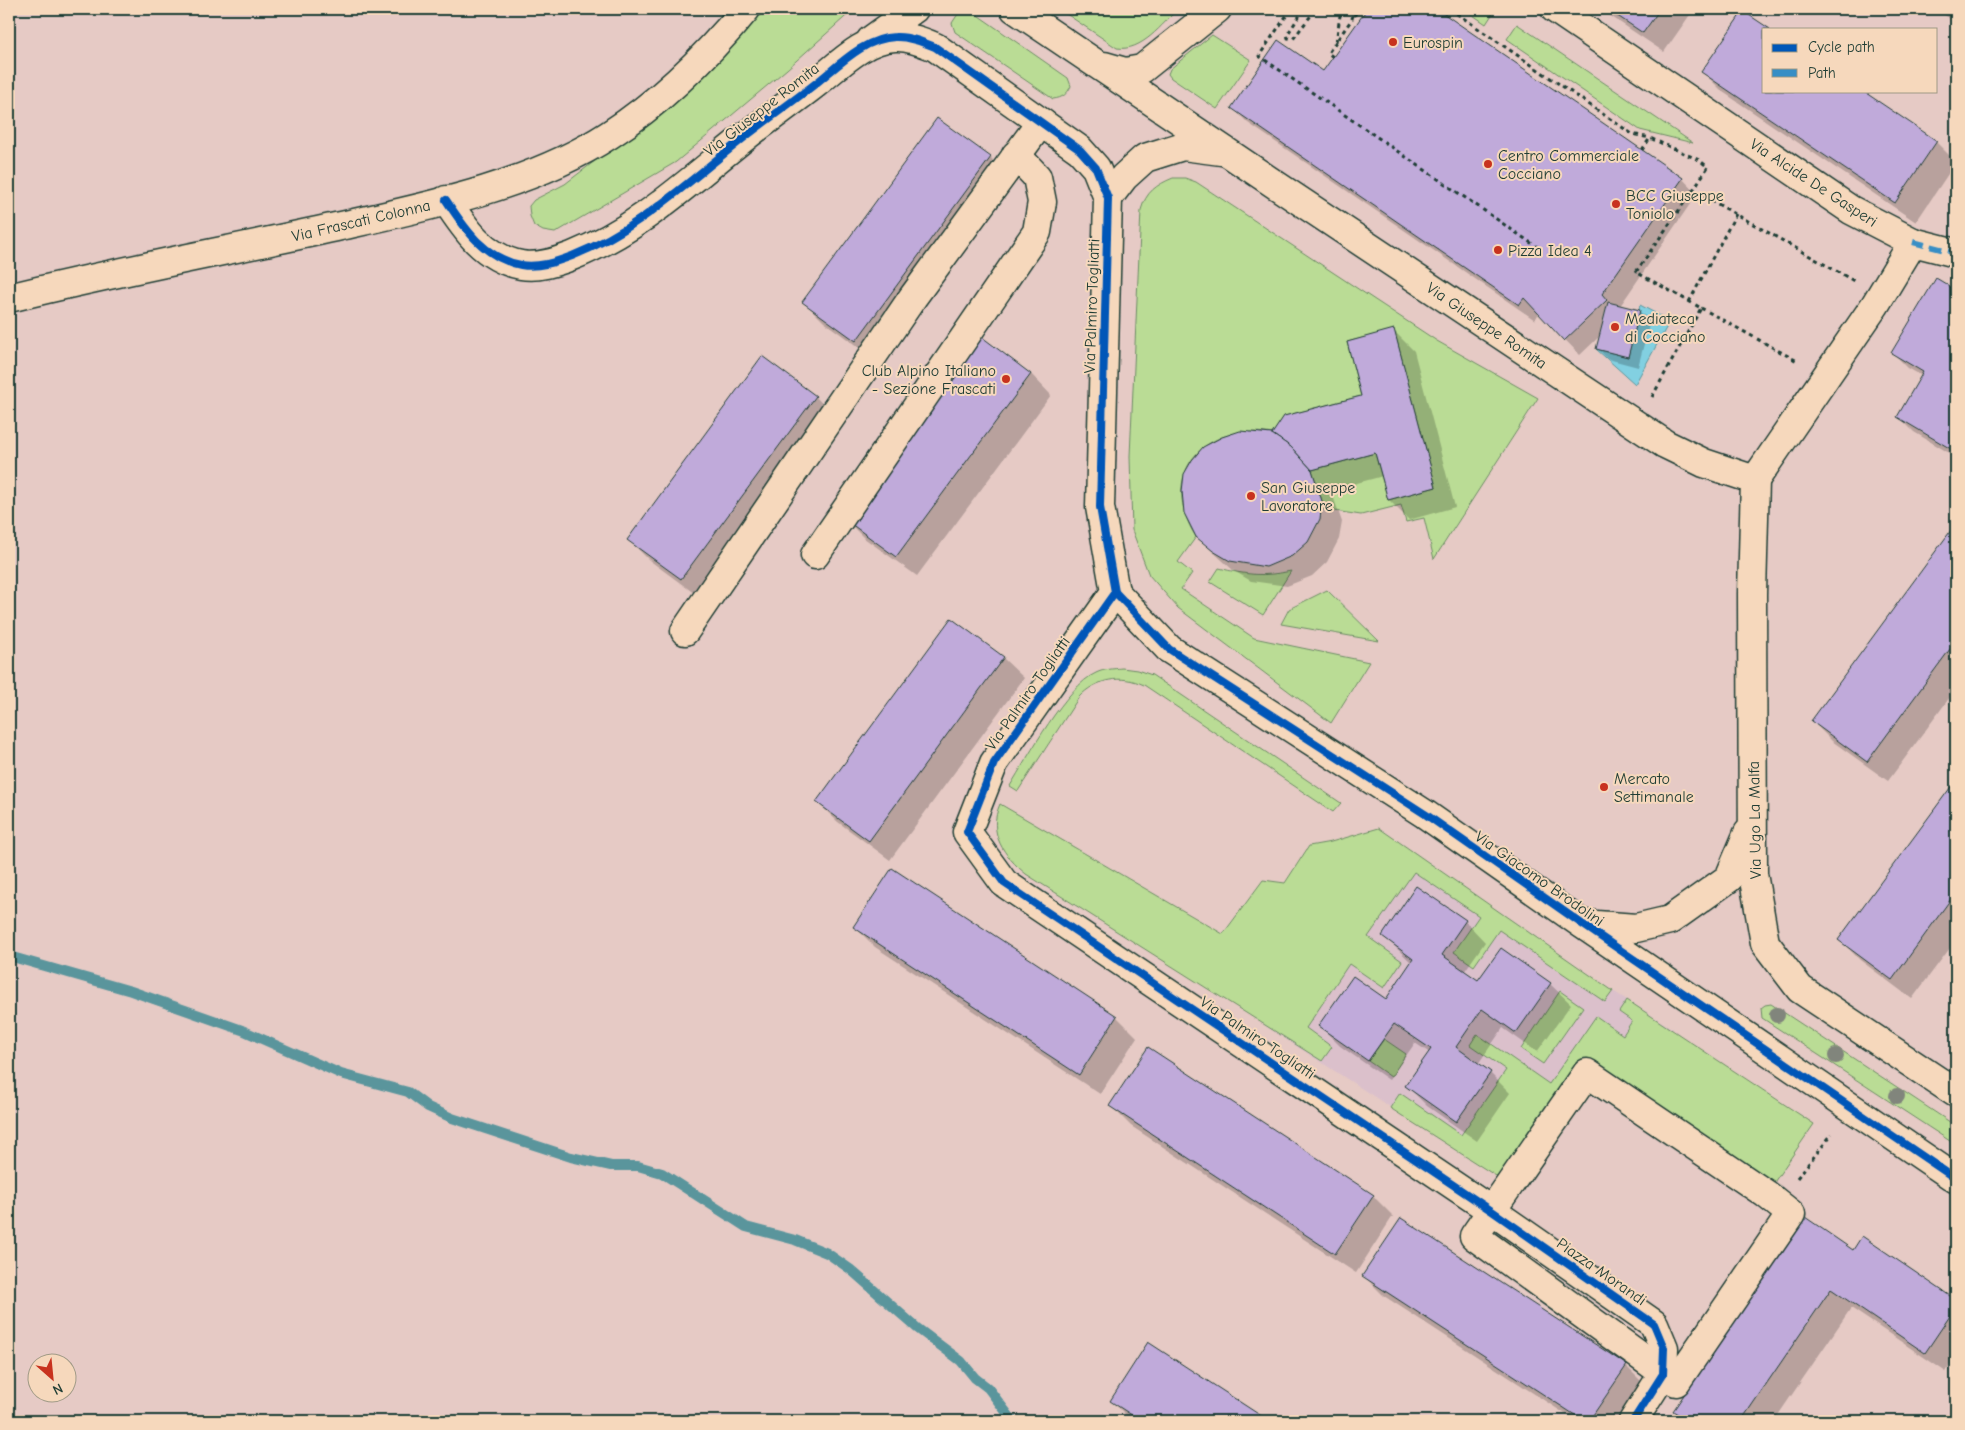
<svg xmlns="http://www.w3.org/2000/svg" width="1965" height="1430" font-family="'Comic Neue',sans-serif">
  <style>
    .built { fill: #dbc0cb }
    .green { fill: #badc95; stroke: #6c8c64 }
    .water { fill: #82d0e1; stroke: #5a959c }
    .shadow { fill: #0003 }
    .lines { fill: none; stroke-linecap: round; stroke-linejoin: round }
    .stream { stroke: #5a959c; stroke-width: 10 }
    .building { fill: #c0aada; stroke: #1f3d34 }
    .minor-casing { stroke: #1f3d34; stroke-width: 31 }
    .path { stroke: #1f3d34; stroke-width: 3; stroke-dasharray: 4 4; stroke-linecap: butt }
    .minor { stroke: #f6d8bc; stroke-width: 28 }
    .quiet { stroke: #378ec5; stroke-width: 6; stroke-dasharray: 12 6; stroke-linecap: butt }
    .cycleway-casing { stroke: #f6d8bc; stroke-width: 11 }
    .cycleway { stroke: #0057b8; stroke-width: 8 }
    .tree { fill: #81857b }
    .poi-dot { fill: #c8321e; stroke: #f6d8bc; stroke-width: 2 }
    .labels { text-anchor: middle; stroke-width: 4; stroke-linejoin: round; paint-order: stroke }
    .poi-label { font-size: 16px; fill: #1f3d34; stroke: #f6d8bc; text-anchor: start }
    .street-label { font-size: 16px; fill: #1f3d34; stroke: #f6d8bc }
  </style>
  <rect width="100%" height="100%" fill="#e6cac5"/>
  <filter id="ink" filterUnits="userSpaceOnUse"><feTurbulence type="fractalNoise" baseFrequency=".02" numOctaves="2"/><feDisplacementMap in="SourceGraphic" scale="10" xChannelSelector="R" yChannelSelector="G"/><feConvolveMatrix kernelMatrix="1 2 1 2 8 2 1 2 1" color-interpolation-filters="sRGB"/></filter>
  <g filter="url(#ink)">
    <path class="built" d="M1379 828 1613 991 1673 1029 1652 1061 1613 1035 1510 1185 1235 1006Z"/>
    <g class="green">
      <path d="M762 9H854L787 69 676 162 555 233 543 231 534 226 530 216 529 206 534 200 565 184 666 106 722 54Z"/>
      <path d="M969 9 1068 78 1071 86C1067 94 1063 98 1053 99L955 32 952 23 960 11Z"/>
      <path d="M1059 9H1178C1162 24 1142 52 1117 48Z"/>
      <path d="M1464 9H1494L1495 10 1486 24Z"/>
      <path d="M1517 24 1693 143 1640 130 1507 39Z"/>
      <path d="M1212 35 1251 60 1217 109 1171 78 1168 74 1170 69Z"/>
      <path d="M1173 178H1185L1196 182 1437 341 1538 398 1434 559 1424 518 1406 522 1401 505 1361 515 1321 509 1322 501 1312 470 1375 453 1388 500 1436 487 1394 330 1347 342 1361 396 1285 416 1272 434C1203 421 1157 475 1196 537L1178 562 1192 573 1181 589 1254 638 1369 662 1331 723 1178 608 1149 575 1132 530 1130 456 1141 210C1146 192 1156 185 1173 178Z"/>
      <path d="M1219 568C1246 575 1264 577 1291 571L1263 615 1210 582Z"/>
      <path d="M1327 590 1379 641 1281 624 1289 609Z"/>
      <path d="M1122 668 1137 670 1152 675 1341 803 1333 812 1144 685C1121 674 1096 679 1079 697L1018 791 1010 786C1028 757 1066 686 1096 673 1104 669 1113 669 1122 668Z"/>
      <path d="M1000 804 1223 934 1263 880 1285 883 1309 846 1331 842 1379 828 1613 991 1605 1002 1499 930 1474 966 1454 952 1479 916 1414 872 1368 937 1402 961 1384 988 1349 964 1306 1028 1332 1047 1322 1061 1026 874C1004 856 987 833 1000 804Z"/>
      <path d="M1560 991 1583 1007 1543 1064 1521 1049Z"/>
      <path d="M1627 1000 1814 1124 1766 1194 1587 1073 1510 1185 1390 1108 1400 1093 1461 1135 1506 1070 1470 1045 1477 1034 1549 1084 1596 1016 1623 1035 1632 1021 1619 1012Z"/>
      <path d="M1771 1004 1956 1126V1145L1762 1018 1761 1008 1765 1005Z"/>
      <path d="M1384 1039 1406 1054 1391 1077 1368 1061Z"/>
    </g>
    <path class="water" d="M1640 305 1670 321 1635 384 1596 349 1628 357Z"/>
    <g class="shadow">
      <path d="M1368 9H1435L1682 178 1697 194 1620 306 1639 311 1650 321 1638 367 1608 359 1597 348 1601 335 1580 355 1539 313 1535 320 1248 123 1233 108 1324 73Z"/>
      <path d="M1600 9H1694L1664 52Z"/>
      <path d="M1936 9H1956V15L1952 20Z"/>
      <path d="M1764 29V91H1861L1936 142 1956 162 1916 222 1723 92 1703 72Z"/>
      <path d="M937 120 990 158 1010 178 876 360 824 322 804 302Z"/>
      <path d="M1936 280 1956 292V457L1914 432 1898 416 1922 376 1908 368 1893 353Z"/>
      <path d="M1394 331 1414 351 1455 507 1409 520 1389 500 1383 476 1331 490 1342 522 1339 539 1327 562 1312 576 1287 586 1251 581 1234 571 1197 537 1272 435 1363 397Z"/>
      <path d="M979 336 1031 374 1051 395 917 576 864 538 844 518Z"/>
      <path d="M815 396 835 417 702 599 649 560 629 540Z"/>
      <path d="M1952 531 1956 534V689L1888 781 1832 741 1812 721Z"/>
      <path d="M951 620 1003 658 1024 678 890 860 838 822 817 802Z"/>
      <path d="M1956 782V940L1912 999 1860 960 1840 940Z"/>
      <path d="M892 870 1117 1017 1137 1037 1100 1094 875 947 855 927Z"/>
      <path d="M1417 888 1465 921 1485 942 1464 972 1479 982 1501 950 1550 984 1571 1004 1537 1052 1503 1028 1478 1064 1490 1073 1510 1093 1477 1141 1427 1106 1407 1086 1430 1053 1415 1043 1389 1080 1340 1046 1320 1026 1386 1001 1412 963 1384 936Z"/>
      <path d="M1111 1106 1373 1196 1393 1216 1356 1273 1131 1126Z"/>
      <path d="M1862 1238 1956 1301V1356L1946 1372 1851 1308 1774 1421H1686L1675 1410 1853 1251Z"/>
      <path d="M1364 1276 1626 1366 1646 1386 1623 1421H1576L1384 1296Z"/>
      <path d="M1149 1344 1267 1421H1132L1112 1401Z"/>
    </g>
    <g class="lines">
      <path class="stream" d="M9 956 131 991 242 1030 341 1074 408 1092 428 1107 452 1118 571 1157 611 1166H638L662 1173 746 1227 795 1240 827 1253 850 1269 917 1328 961 1361 975 1378 988 1388 1013 1421"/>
    </g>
    <g class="building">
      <path d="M1367 9H1437L1683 178 1602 294 1607 300 1564 341 1524 298 1519 305 1231 108 1278 40 1323 71Z"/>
      <path d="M1607 9H1660L1643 33Z"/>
      <path d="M1743 11 1770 29H1764V91H1863L1937 141 1895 203 1701 72Z"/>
      <path d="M937 118 991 157 856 341 802 302Z"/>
      <path d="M1936 278 1956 290V452L1897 417 1923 372 1891 353Z"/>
      <path d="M1608 302 1640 310 1628 357 1596 349Z"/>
      <path d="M1394 329 1436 487 1388 500 1375 453 1312 470 1291 447 1272 434 1284 416 1361 396 1347 342Z"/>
      <path d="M978 334 1031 374 896 557 843 518Z"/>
      <path d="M762 356 816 396 681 579 627 540Z"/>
      <path d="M1240 431 1272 434 1291 447 1312 470 1322 501 1320 519 1308 542 1292 556 1266 567 1230 561 1213 551 1196 537 1184 513 1182 491 1184 474 1192 460 1203 447 1222 437Z"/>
      <path d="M1952 529 1956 533V641L1867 762 1811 721Z"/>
      <path d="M951 618 1004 657 869 841 816 802Z"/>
      <path d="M1956 780V892L1892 980 1838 940Z"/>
      <path d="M892 868 1117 1016 1079 1075 853 927Z"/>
      <path d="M1416 886 1466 920 1442 955 1478 980 1501 948 1551 983 1516 1033 1482 1009 1456 1047 1491 1072 1456 1122 1405 1086 1431 1049 1394 1024 1368 1061 1318 1026 1353 976 1386 999 1413 959 1382 936Z"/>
      <path d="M1148 1047 1374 1195 1335 1254 1109 1106Z"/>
      <path d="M1805 1217 1853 1250 1862 1236 1956 1300V1307L1925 1353 1831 1289 1741 1421H1689L1673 1411Z"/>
      <path d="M1401 1218 1627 1365 1589 1421H1584L1362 1276Z"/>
      <path d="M1148 1342 1269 1421H1141L1110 1401Z"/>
    </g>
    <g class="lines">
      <defs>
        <g id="minor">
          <path d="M1015 9 1267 179 1665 444 1704 463 1755 480"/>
          <path d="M1555 9 1851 210 1913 242 1875 305 1755 480"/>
          <path d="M871 40 914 9"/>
          <path d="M1104 66 1125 72 1142 69 1217 9"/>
          <path d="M1108 198 1124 177 1145 158 1183 146 1221 151"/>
          <path d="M446 200C465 229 484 258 521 265 538 268 556 262 572 256 640 229 689 181 746 136 768 119 792 102 815 84 838 66 864 38 895 37 908 36 923 42 935 47L1080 150 1096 168 1108 198 1100 507 1115 592 994 763 967 832 1004 883 1492 1211 1654 1324 1664 1348 1663 1374 1633 1421"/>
          <path d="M1913 242 1956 253"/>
          <path d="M9 298C117 271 227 251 336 227 426 207 531 186 609 135 662 101 706 57 746 9"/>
          <path d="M1755 480 1752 594 1753 874 1765 943 1800 989 1956 1093"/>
          <path d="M815 555 1037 232 1042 202 1037 177 1016 155"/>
          <path d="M1115 592 1169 649 1425 814 1582 924 1956 1179"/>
          <path d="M685 631 913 297 1041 122"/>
          <path d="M1583 924 1636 928 1670 920 1729 878 1748 833"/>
          <path d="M1587 1073 1766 1194 1791 1214 1676 1382 1474 1236Z"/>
        </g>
      </defs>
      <use href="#minor" class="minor-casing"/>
      <g class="path">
        <path d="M1291 9 1259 56 1537 247"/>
        <path d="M1304 9 1287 35 1288 38 1293 39 1316 9"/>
        <path d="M1450 9 1632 134 1650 138"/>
        <path d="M1354 16 1359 9"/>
        <path d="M1336 42 1341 9"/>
        <path d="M1333 57 1328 53 1352 19 1354 9"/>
        <path d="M1642 150 1650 138 1699 160 1708 167 1693 190"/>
        <path d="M1689 302 1736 214"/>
        <path d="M1701 308 1799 362"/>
        <path d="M1652 397 1701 308 1636 272 1693 190 1854 281"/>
        <path d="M1797 1178 1832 1134"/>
      </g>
      <use href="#minor" class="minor"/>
      <path class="quiet" d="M1913 242 1956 253"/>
      <defs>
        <g id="cycleway">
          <path d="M446 200C465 229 484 258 521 265 538 268 556 262 572 256 640 229 689 181 746 136 768 119 792 102 815 84 838 66 864 38 895 37 908 36 923 42 935 47L1080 150 1096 168 1108 198 1100 507 1115 592 994 763 967 832 1004 883 1492 1211 1654 1324 1664 1348 1663 1374 1633 1421"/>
          <path d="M1115 592 1169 649 1425 814 1582 924 1956 1179"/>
        </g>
      </defs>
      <use href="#cycleway" class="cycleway-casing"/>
      <use href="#cycleway" class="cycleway"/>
    </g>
    <g class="tree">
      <circle cx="1777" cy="1015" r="8"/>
      <circle cx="1836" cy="1056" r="8"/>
      <circle cx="1897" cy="1096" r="8"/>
    </g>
  </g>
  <g class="poi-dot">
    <circle cx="1393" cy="42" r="5"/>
    <circle cx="1488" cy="164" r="5"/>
    <circle cx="1616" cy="204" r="5"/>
    <circle cx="1498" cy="250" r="5"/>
    <circle cx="1615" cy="327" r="5"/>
    <circle cx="1006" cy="379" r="5"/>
    <circle cx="1251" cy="496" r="5"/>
    <circle cx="1604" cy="787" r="5"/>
  </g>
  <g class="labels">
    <g class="poi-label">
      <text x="1403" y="48">Eurospin</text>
      <text x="1498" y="161">Centro Commerciale<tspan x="1498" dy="18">Cocciano</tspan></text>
      <text x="1626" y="201">BCC Giuseppe<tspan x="1626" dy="18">Toniolo</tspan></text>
      <text x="1508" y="256">Pizza Idea 4</text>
      <text x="1625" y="324">Mediateca<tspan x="1625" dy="18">di Cocciano</tspan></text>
      <text x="996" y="376" text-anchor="end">Club Alpino Italiano<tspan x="996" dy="18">- Sezione Frascati</tspan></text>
      <text x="1261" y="493">San Giuseppe<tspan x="1261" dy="18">Lavoratore</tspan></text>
      <text x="1614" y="784">Mercato<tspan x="1614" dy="18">Settimanale</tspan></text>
    </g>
    <g class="street-label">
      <text transform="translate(761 109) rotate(-38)" y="6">Via Giuseppe Romita</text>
      <text transform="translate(1814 182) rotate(33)" y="6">Via Alcide De Gasperi</text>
      <text transform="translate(361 220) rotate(-13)" y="6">Via Frascati Colonna</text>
      <text transform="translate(1091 306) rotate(-88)" y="6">Via Palmiro Togliatti</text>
      <text transform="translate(1487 325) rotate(34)" y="6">Via Giuseppe Romita</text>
      <text transform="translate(1027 693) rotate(-55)" y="6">Via Palmiro Togliatti</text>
      <text transform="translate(1754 820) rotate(-91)" y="6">Via Ugo La Malfa</text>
      <text transform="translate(1540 878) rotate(35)" y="6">Via Giacomo Brodolini</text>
      <text transform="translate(1258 1037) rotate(34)" y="6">Via Palmiro Togliatti</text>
      <text transform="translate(1602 1271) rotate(35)" y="6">Piazza Morandi</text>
    </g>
  </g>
  <rect width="1965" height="1430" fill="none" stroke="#f6d8bc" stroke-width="30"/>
  <rect x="15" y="15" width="1935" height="1400" fill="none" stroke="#1f3d34" stroke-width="2" filter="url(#ink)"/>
  <rect x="1762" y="28" width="175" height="65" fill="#f6d8bc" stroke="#a09a86"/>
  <rect x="1772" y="44" width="25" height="8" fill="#0057b8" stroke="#a09a86"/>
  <text x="1808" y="52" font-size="15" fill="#1f3d34">Cycle path</text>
  <rect x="1772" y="69" width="25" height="8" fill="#378ec5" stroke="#a09a86"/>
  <text x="1808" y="78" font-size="15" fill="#1f3d34">Path</text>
  <g transform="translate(52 1378) rotate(153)"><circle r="24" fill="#f6d8bc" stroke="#a09a86"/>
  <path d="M0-4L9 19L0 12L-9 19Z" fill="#c8321e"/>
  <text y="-8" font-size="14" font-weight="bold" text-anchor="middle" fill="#1f3d34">N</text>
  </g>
</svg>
